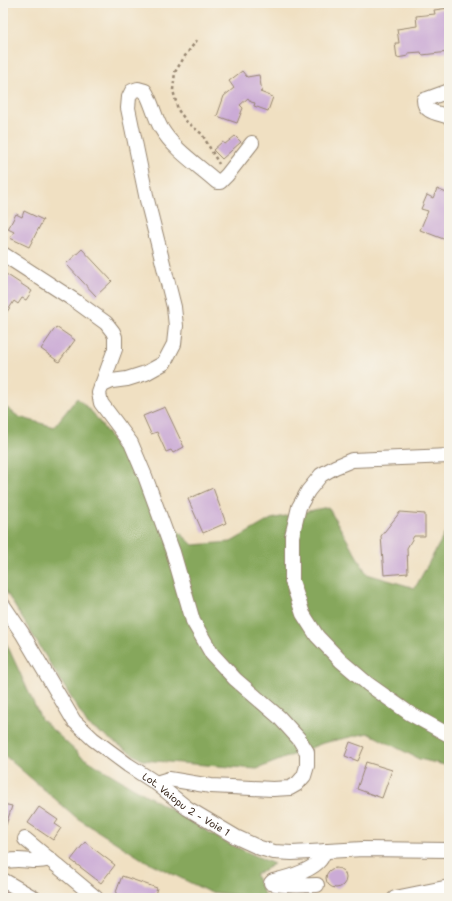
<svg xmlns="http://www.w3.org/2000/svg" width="452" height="901" font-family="'Shantell Sans',sans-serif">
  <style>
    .forest { fill: #86a75c; stroke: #60683d }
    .building { fill: #cbabd6 }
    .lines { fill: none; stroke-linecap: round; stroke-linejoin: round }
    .minor-casing { stroke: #968570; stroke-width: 16 }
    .path { stroke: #968570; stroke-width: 2.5; stroke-dasharray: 3 3; stroke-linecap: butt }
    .minor { stroke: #fff; stroke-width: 14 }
    .labels { text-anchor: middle; stroke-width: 4; stroke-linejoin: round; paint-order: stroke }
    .street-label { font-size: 10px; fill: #3b2a1e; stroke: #f7f3e8 }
  </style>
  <rect width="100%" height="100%" fill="#f7f3e8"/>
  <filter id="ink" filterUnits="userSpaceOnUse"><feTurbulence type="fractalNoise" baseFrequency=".025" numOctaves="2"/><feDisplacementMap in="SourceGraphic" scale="8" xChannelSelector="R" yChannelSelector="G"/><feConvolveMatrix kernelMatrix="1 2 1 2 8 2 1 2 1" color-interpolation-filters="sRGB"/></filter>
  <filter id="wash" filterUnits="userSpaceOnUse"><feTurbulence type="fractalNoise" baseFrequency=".012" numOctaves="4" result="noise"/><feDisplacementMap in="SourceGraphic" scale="16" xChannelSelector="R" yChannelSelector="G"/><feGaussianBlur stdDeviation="0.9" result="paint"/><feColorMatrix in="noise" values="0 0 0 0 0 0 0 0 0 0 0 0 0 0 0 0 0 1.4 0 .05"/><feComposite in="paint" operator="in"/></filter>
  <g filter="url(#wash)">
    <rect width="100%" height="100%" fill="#f0e0c2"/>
    <g class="forest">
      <path d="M77 398 93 413 177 530 193 545 231 542 271 519 328 507 367 574 415 588 449 526V766L419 759 368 733 323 743 257 769 142 760 88 725 3 587V405L19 417 54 427Z"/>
      <path d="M3 636 41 719 82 757 227 843 274 864 255 875 266 898 209 892 142 859 77 818 3 754Z"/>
    </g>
    <g id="blocks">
      <g class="building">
        <path d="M449 8V52L422 55 421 52 408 53V56L397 58 395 43H399L397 29 417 26 416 16 435 14 434 10Z"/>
        <path d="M242 71 247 77 259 75 262 91 260 92 273 97 268 111 254 106 255 103 251 102 248 98 240 105 243 108 237 123 217 116 224 96 234 88 229 81Z"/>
        <path d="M235 136 241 142 222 159 213 150 222 142 225 144Z"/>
        <path d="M437 189 449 194V234L446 240 420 230 428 211 421 209 427 195 433 198Z"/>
        <path d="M24 211 43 220 29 247 10 238 14 232 8 229 16 214 22 217Z"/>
        <path d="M82 249 112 281 96 296 66 264Z"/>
        <path d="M6 274 32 291 26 300 22 298 18 304 14 301 3 318V278Z"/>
        <path d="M56 327 75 340 59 362 41 349Z"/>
        <path d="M165 407 184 447 173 453 171 450 166 452 157 432 151 434 143 416Z"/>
        <path d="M213 488 226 523 203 533 188 499Z"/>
        <path d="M400 512 425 514V536H414L407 548 408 573 384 575 381 536Z"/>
        <path d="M350 742 364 747 358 761 345 756Z"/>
        <path d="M366 762 392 770 382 798 357 789Z"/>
        <path d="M3 804 12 806 6 825 3 824Z"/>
        <path d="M39 807 58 820 55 824 61 828 53 840 28 823Z"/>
        <path d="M85 842 115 865 101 883 71 860Z"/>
        <circle cx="336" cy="878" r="10"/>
        <path d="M122 876 157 888 154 898H122L115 895Z"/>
        <path d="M5 892 23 897 25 898H3V895Z"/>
      </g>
    </g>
  </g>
  <g filter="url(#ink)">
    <use href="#blocks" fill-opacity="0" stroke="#968570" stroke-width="1"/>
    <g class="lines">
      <defs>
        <g id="minor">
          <path d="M449 91 427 99 424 100C424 113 439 113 449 117"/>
          <path d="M3 254 77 302 106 323 113 332 115 337V349L99 393 101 403 131 443 145 476 173 552 193 621 212 654 235 679 279 717 299 739 307 752V766L304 776 297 784 290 788 273 789 211 786 169 779 156 783"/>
          <path d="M101 386 112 381 127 379 146 373 164 363 174 344 176 326 174 307 147 200 128 108 129 97 132 91 138 89 145 91C152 102 154 116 161 128 174 150 198 165 217 182H220L227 175 252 143"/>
          <path d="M449 456 352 460 335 467 321 475 308 491 299 507 292 536V581L303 614 317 636 341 661 368 684 409 713 449 735"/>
          <path id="s1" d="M3 605 22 633 74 721 93 739 128 765 156 783 187 808 236 837 260 848 274 852 292 853 363 849 449 850"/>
          <path d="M25 839 96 898"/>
          <path d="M3 862C15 858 25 861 37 861 41 861 46 860 50 859"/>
          <path d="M3 880 34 898"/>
          <path d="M317 885C302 885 286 887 271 883L273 881C286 878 311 871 320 860 322 858 323 854 325 851"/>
          <path d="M395 898 449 887"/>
        </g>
      </defs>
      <use href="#minor" class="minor-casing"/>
      <path class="path" d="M197 40 185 56 175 72 173 90 178 110 187 122 202 134 219 164"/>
      <use href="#minor" class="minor"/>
    </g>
  </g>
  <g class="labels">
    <g class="street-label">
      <text dy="4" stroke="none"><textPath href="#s1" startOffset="276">Lot. Vaiopu 2 - Voie 1</textPath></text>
    </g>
  </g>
  <rect width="452" height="901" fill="none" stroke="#f7f3e8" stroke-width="16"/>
</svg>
